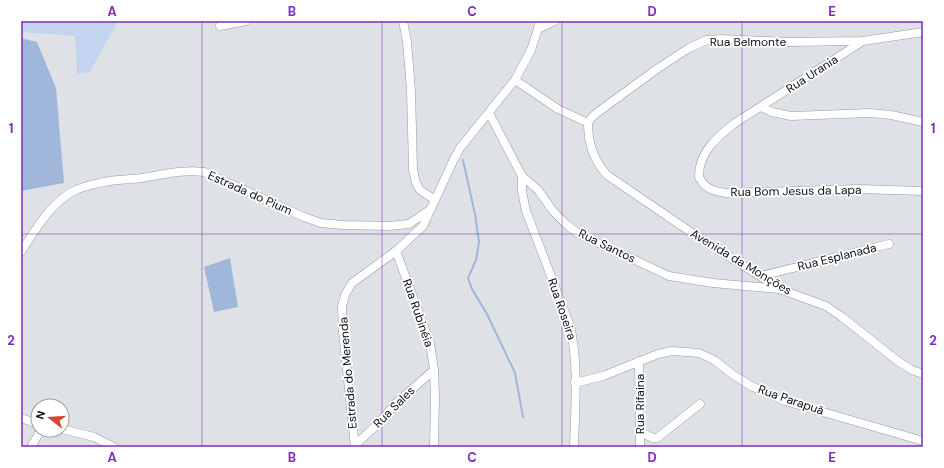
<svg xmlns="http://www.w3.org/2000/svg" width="944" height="468" font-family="'DM Sans',sans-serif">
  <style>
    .green { fill: #c3d4f0 }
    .water { fill: #a0b6db }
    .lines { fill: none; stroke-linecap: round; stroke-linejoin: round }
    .stream { stroke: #a0b6db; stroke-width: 2 }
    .street-casing { stroke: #96999e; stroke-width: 9 }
    .street { stroke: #fff; stroke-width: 8 }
    .grid { fill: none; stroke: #7b2cbf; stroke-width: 1; stroke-opacity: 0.55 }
    .labels { text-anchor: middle; stroke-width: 3.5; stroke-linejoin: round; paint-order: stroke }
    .street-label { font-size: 12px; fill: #0e0f11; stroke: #fff }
    .neatline { fill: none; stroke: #7b2cbf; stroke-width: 1.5 }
    .grid-label { font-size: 13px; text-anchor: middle; font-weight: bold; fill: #7b2cbf }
  </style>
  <rect width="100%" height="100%" fill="#dee2e7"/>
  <path class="green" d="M21 21H120L117 23 90 72 77 74 75 36 21 32Z"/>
  <g class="water">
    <path d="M21 38 37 42 56 88 64 183 21 191Z"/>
    <path d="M230 258 238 307 214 312 204 267Z"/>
  </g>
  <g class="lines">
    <path class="stream" d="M463 160 475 214 479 242 476 260 468 278 472 289 487 314 515 373 523 417"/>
    <defs>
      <g id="street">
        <path d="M403 21 407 42 411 90 413 169 416 183 420 190 435 200"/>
        <path d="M220 26 246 21"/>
        <path d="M538 29 555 21"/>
        <path d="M863 41 735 123C718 136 698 153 699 177 705 189 713 191 726 193L859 189 923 191"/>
        <path d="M515 80 558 109 588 123"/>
        <path d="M761 107 772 112 791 116 870 113 891 115 923 122"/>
        <path d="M489 113 522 176 538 190 553 211 566 224 579 234 669 276 713 283 779 289"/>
        <path d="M588 123C588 142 594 161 607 175L692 233 782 290 826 306 842 317 899 362 912 370 923 374"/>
        <path d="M588 123 592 117 598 112 657 69 689 48 707 40 721 39 788 42 863 41 923 32"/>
        <path d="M522 176V191L526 211 570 326C579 363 575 409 574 447"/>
        <path d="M396 251 430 343 434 370 435 396 434 447"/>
        <path d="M21 252C36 229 51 201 78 189 86 186 96 184 104 182 116 179 129 180 141 178 162 175 183 169 204 172L304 217 321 223 343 225 389 226 409 224 431 209"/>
        <path d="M761 276 889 244"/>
        <path d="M639 361 640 447"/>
        <path d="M575 383 603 376 658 354 672 351 699 353 714 360 732 374 751 386 785 401 923 441"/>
        <path d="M21 418 38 424"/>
        <path d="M62 429 94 437 114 447"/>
        <path d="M640 432 653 438H657L700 404"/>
        <path d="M355 445 380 422 395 404 434 370"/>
        <path d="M31 447 41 430"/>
        <path d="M355 447 343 332 342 307 345 295 352 283 396 251 423 226 453 161 460 148 515 80 531 50 538 29 539 21"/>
      </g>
    </defs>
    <use href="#street" class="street-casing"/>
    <use href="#street" class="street"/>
  </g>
  <path class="grid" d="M202 21V447M382 21V447M562 21V447M742 21V447M21 234H923"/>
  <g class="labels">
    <g class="street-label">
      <text x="748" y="46">Rua Belmonte</text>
      <text transform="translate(812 74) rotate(-33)" y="4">Rua Urania</text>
      <text transform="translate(796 191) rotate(-1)" y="4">Rua Bom Jesus da Lapa</text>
      <text transform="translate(250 193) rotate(24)" y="4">Estrada do Pium</text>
      <text transform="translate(607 246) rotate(26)" y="4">Rua Santos</text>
      <text transform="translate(837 257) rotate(-14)" y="4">Rua Esplanada</text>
      <text transform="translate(741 262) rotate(31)" y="4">Avenida da Monções</text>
      <text transform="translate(562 309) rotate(71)" y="4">Rua Roseira</text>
      <text transform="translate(418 313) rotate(71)" y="4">Rua Rubinéia</text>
      <text transform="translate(348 373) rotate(-95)" y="4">Estrada do Merenda</text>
      <text transform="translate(791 400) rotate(19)" y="4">Rua Parapuã</text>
      <text transform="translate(640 404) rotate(-90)" y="4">Rua Rifaina</text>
      <text transform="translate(394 407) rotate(-45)" y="4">Rua Sales</text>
    </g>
  </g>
  <rect width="944" height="468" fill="none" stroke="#ffffff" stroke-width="44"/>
  <g transform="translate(50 418) rotate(287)"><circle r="19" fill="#ffffff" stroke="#9f9fa0"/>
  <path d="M0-3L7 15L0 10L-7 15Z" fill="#d34730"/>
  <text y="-6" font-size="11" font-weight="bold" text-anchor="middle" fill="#0e0f11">N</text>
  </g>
  <rect x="22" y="22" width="900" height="424" class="neatline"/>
  <g class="grid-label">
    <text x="112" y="16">A</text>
    <text x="292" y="16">B</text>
    <text x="472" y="16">C</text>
    <text x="652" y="16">D</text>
    <text x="832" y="16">E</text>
    <text x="11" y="133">1</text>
    <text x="933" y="133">1</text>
    <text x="11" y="345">2</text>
    <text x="933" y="345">2</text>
    <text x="112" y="462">A</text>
    <text x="292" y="462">B</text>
    <text x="472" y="462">C</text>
    <text x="652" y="462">D</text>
    <text x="832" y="462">E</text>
  </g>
</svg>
